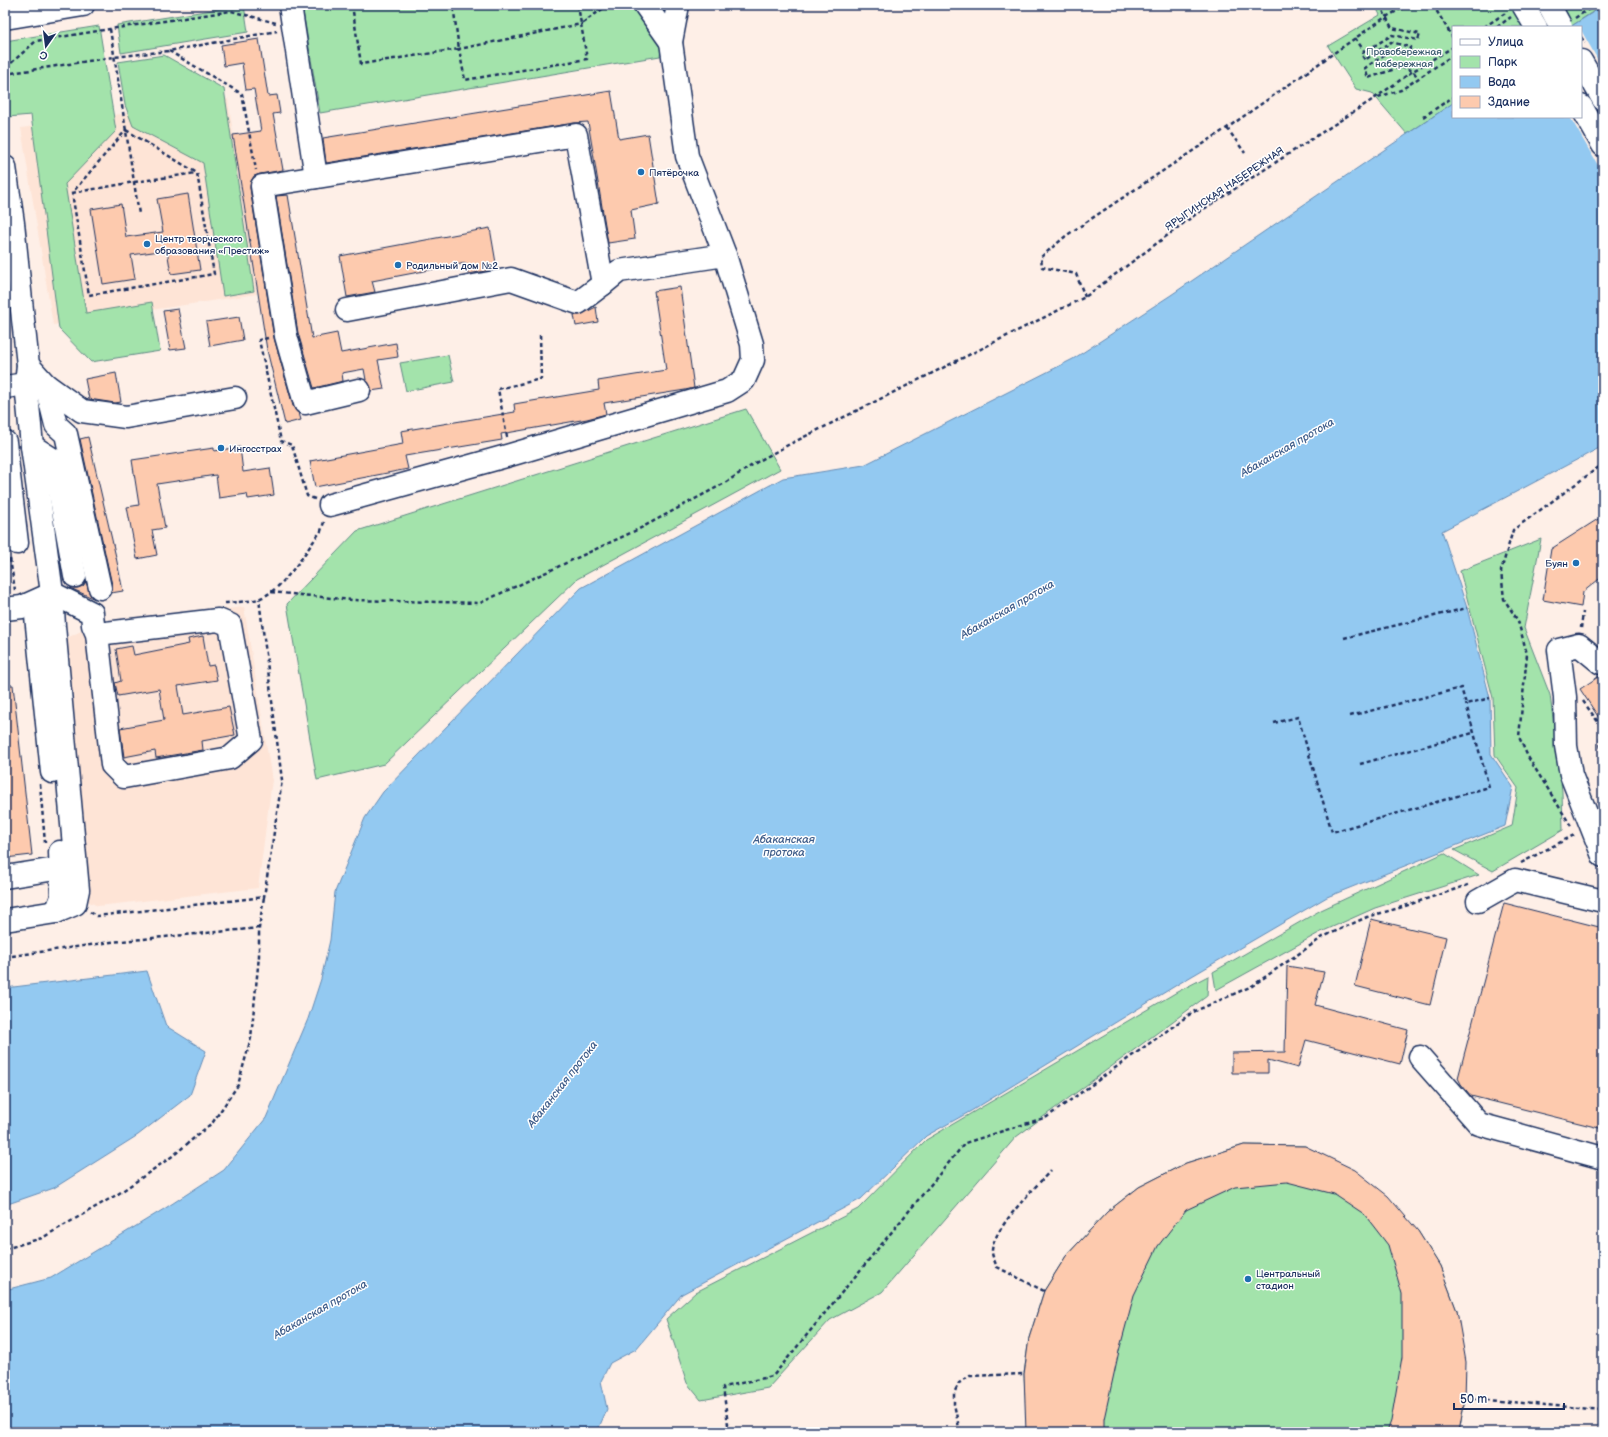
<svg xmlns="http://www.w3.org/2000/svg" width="1608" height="1437" font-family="'Balsamiq Sans',sans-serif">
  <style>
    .built { fill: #fee4d6 }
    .green { fill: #a3e3ab; stroke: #5f8984 }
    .water { fill: #93c9f1; stroke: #638bb6 }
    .pier { fill: #feefe7 }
    .building { fill: #fdcaae; stroke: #1b2f5e }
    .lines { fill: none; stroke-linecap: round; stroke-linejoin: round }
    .minor-casing { stroke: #1b2f5e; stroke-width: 25 }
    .highway-casing { stroke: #1b2f5e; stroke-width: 25 }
    .path { stroke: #1b2f5e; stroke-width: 2.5; stroke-dasharray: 4 3; stroke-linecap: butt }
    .minor { stroke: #fff; stroke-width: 22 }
    .highway { stroke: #fff; stroke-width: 22 }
    .tram { stroke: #1b2f5e; stroke-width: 1 }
    .highway-bridge-casing { stroke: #1b2f5e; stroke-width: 25; stroke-linecap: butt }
    .path-bridge { stroke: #1b2f5e; stroke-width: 2.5; stroke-dasharray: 4 3; stroke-linecap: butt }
    .highway-bridge { stroke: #fff; stroke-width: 22 }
    .poi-dot { fill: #1f6fb2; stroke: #fff; stroke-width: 1.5 }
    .labels { text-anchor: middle; stroke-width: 3; stroke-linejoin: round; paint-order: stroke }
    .park-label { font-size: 10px; fill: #3d5c71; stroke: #fff }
    .poi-label { font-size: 10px; fill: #1b2f5e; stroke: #fff; text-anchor: start }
    .street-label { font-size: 10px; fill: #1b2f5e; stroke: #fff }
    .water-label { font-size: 11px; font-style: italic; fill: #3f5d8a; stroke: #fff }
  </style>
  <rect width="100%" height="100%" fill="#feefe7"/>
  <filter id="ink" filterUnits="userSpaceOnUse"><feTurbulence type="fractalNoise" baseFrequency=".025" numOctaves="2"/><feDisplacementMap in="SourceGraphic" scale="8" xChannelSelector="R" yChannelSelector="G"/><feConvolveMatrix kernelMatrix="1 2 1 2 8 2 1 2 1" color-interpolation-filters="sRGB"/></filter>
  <g filter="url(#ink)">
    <g class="built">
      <path d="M228 99 257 294 53 325 21 128Z"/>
      <path d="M244 607 272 780 258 888 98 906 87 901 65 639 93 625Z"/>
    </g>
    <g class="green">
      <path d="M244 5 248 32 121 53 117 25Z"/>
      <path d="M302 5H668L660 56 320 113Z"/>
      <path d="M1375 5H1603L1570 27H1453V103L1407 134 1372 93 1356 89 1328 46 1380 15Z"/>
      <path d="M99 26 116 131 65 184 86 313 152 302 160 351 91 362 59 329 31 115 8 117 5 97V41Z"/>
      <path d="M164 55 224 89 254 291 223 296 203 163 133 126 125 105 118 62Z"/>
      <path d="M448 355 454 382 406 391 400 363Z"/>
      <path d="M746 409 780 469 577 579 384 764 317 780 287 604 357 531Z"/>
      <path d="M1541 539 1524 628 1550 695 1562 791 1563 830 1493 871 1454 850 1512 826 1518 788 1495 755 1493 698 1460 571Z"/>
      <path d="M1444 853 1479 875 1375 908 1319 933 1216 990 1213 972 1321 910Z"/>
      <path d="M1208 976 1207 996 1016 1137 882 1292 830 1320 768 1388 701 1400 687 1383 666 1319 696 1292 858 1209 926 1140 1177 992Z"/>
      <path d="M1244 1145 1305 1146 1418 1231 1440 1266 1457 1311 1465 1398 1459 1432H1027L1024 1374 1029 1338 1044 1291 1066 1256 1107 1212 1139 1187 1186 1163Z"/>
    </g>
    <g class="water">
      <path d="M1603 6V446L1442 531 1467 608 1490 698 1491 754 1513 787 1505 826 1327 897 1180 983 971 1111 926 1136 861 1199 682 1294 636 1349 610 1363 601 1381 607 1409 597 1432H5V1290L51 1278 164 1209 224 1170 266 1118 308 1019 321 979 330 940 335 892 365 818 383 792 581 588 783 478 864 465 1073 359 1171 295 1453 103V117H1581V27H1570Z"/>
      <path d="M147 971 166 1026 206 1051 190 1095 138 1135 54 1188 5 1205V988Z"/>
    </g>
    <path class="pier" d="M1581 30 1603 69V174L1570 117H1581Z"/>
    <g class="building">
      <path d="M259 39 268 96 277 95 280 113 273 114 283 170 260 174 254 176 251 181 250 188 274 338 293 406 299 413 301 420 285 424 267 350 233 135 261 131 254 89 246 90 242 63 224 66 221 45Z"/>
      <path d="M611 91 619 139 648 134 659 204 631 210 635 239 608 243 588 122 574 123 326 163 323 138Z"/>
      <path d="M188 194 200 270 171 274 167 250 131 255 135 279 103 284 91 209 121 204 126 237 163 232 157 199Z"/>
      <path d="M288 195 312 338 337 333 341 353 396 343 398 357 378 360 384 389 371 391V387L366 380 364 369 342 373 343 381 314 388 298 333 276 196Z"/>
      <path d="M490 228 497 269 468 274 466 263 372 281 375 292 347 297 340 256Z"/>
      <path d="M680 287 694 388 685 390 604 403 606 414 587 419 501 434 502 440 405 456 408 469 315 487 310 461 403 444 401 431 515 412 514 404 599 390 598 381 666 370 654 291Z"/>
      <path d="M596 307 598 322 576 326 574 315H580Z"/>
      <path d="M178 309 186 348 170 350 163 311Z"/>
      <path d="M239 317 243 340 210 346 206 322Z"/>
      <path d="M116 373 121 402 115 403 89 399 85 379Z"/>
      <path d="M88 437 116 557 123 591 111 593 112 585 80 439Z"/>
      <path d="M240 447 243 472 270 468 274 495 248 499 247 494 219 498 216 475 157 484 165 528 152 530 157 555 137 559 127 507 139 505 132 460 214 448V451Z"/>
      <path d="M1598 519 1603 527V576L1583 592 1581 607 1543 600 1551 549Z"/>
      <path d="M86 582 91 596 95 599 70 588H78L83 586Z"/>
      <path d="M203 636 208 666 214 665 217 680 178 686 183 715 229 707 235 735 202 741 203 750 156 758 155 751 124 757 120 728 164 720 159 689 118 696 115 683 121 681 116 649 132 646 134 655 189 644 188 639Z"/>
      <path d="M1601 675H1603V724L1580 689Z"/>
      <path d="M5 685H13L32 855 5 858Z"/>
      <path d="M1504 903 1603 928V1129L1471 1096 1461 1084 1458 1078Z"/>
      <path d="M1371 919 1446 937 1430 1005 1355 986Z"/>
      <path d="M1287 966 1324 972 1315 1005 1408 1030 1400 1064 1306 1040 1298 1068 1268 1060V1073H1232V1053L1285 1052Z"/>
      <path d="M1244 1145 1305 1146 1355 1170 1388 1196 1418 1231 1440 1266 1457 1311 1466 1362 1465 1398 1459 1432H1387L1391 1421 1402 1357V1294L1388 1245 1364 1214 1334 1194 1287 1182 1235 1187 1186 1210 1158 1246 1134 1295 1119 1351 1104 1419V1432H1026L1024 1374 1029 1338 1044 1291 1066 1256 1107 1212 1139 1187 1186 1163Z"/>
    </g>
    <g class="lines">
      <defs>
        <g id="minor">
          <path d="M290 5 316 177"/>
          <path d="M645 5 671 42"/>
          <path d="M5 167 13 223 22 310 28 365 26 384 32 446 52 593 54 626 78 890 75 904 56 912 5 920"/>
          <path d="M347 310 511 279 578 303 603 284"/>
          <path d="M28 365 46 385 82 411 126 417 235 398"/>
          <path d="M46 385 56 425 66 434 100 588"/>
          <path d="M5 387 26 384"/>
          <path d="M359 390 305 403 286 336 262 186 576 135 603 284 619 271 725 255"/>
          <path d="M5 442 17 543"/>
          <path d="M32 446 54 460 75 576"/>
          <path d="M330 505 510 455 727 391 744 380 753 360 752 344 725 255 687 156 671 42 678 5"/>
          <path d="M52 593 92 613 93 625 97 634 218 620 230 625 251 740 230 758 124 777 112 765 97 634"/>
          <path d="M5 609 22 607 51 594"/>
          <path d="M1603 661 1601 663 1579 645 1559 650 1565 697 1566 746 1571 775 1603 856"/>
          <path d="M52 772 36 616 52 593"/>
          <path d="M5 877 62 868"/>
          <path d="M1478 901 1515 880 1603 901"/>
          <path d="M56 912 62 897 60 852"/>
          <path d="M1420 1057 1479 1124 1603 1158"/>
        </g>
        <g id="highway">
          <path d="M5 18 83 5"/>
          <path d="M1581 61 1603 99"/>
          <path d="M1581 106 1603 145"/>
        </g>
      </defs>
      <use href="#minor" class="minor-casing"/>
      <use href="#highway" class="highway-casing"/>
      <g class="path">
        <path d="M352 5 361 64 459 49 453 5"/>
        <path d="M578 5 581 24 608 5"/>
        <path d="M1433 5 1453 38"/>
        <path d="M1575 18 1595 5"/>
        <path d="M581 24 587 59 465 80 459 49Z"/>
        <path d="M1484 27 1507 12"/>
        <path d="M1497 27 1511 17"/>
        <path d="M110 29 139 214"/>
        <path d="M1581 37 1585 43"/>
        <path d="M1355 38 1365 52"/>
        <path d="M169 51 242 94 256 170"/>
        <path d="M5 66 9 65 36 41 110 29 231 11 276 23"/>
        <path d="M1401 67 1413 71 1418 78"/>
        <path d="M5 74 114 57 169 51 277 31"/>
        <path d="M1378 97 1401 90 1453 55"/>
        <path d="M1423 117 1453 97"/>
        <path d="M1227 128 1245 153"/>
        <path d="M126 130 197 173 214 274 89 295 72 193Z"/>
        <path d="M72 193 134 182 196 173"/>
        <path d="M1085 297 1076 274 1042 267 1041 257 1067 235 1227 128 1384 18 1408 5"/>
        <path d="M268 338 259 340 281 441 292 445 307 496 315 499"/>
        <path d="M507 437 498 389 541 379 540 333"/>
        <path d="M10 559 15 590"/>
        <path d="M271 592 352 600 480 603 639 529 723 484 757 462 788 445 1085 297 1196 214 1375 98 1413 71 1453 47"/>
        <path d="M225 603C235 602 248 602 258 599 283 591 305 552 321 531L324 522"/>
        <path d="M1581 628 1583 612"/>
        <path d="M1344 638 1467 608"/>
        <path d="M1583 701 1601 726 1600 742 1603 759"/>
        <path d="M1350 716 1461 688 1466 704 1490 698"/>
        <path d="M1274 723 1298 717 1332 832 1489 787 1466 704"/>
        <path d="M1360 764 1473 733"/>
        <path d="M40 784 45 843"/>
        <path d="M1571 826 1528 757 1519 737 1527 654 1518 621 1504 599 1501 571 1513 530 1603 464"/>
        <path d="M1521 863 1576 834"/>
        <path d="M90 912 97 916 264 897 282 780 259 599"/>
        <path d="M5 957 111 942 259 928"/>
        <path d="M5 1249 42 1238 118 1194 174 1155 213 1122 238 1085 251 1038 259 956V928L264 897"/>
        <path d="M1044 1291 997 1267C995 1262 992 1256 992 1252 991 1230 1036 1187 1051 1170"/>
        <path d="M1465 1398 1603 1410"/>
        <path d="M729 1432 723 1387 773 1376 965 1143 1047 1117 1193 1012 1252 986 1323 937 1367 917 1399 908 1468 885"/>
        <path d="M960 1432 954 1404V1393L959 1383 970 1376 1024 1374"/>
      </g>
      <use href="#minor" class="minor"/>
      <use href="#highway" class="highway"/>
      <path class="tram" d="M5 5H6"/>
      <defs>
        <g id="highway-bridge">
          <path d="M1523 5 1536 27"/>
          <path d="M1549 5 1561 27"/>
        </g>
      </defs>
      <use href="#highway-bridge" class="highway-bridge-casing"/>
      <path class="path-bridge" d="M1380 5 1392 28 1420 34 1418 40 1392 35 1361 54 1365 60 1391 42 1410 47 1409 55 1391 50 1365 68 1368 78 1401 67"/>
      <use href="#highway-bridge" class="highway-bridge"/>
    </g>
  </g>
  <g class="poi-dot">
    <circle cx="641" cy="172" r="4"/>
    <circle cx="147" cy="244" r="4"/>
    <circle cx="398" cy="265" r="4"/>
    <circle cx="221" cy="448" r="4"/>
    <circle cx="1576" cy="563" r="4"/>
    <circle cx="1248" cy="1279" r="4"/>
  </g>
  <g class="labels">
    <g class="park-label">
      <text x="1404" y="55">Правобережная<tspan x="1404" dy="12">набережная</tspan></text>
    </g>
    <g class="poi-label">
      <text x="649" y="176">Пятёрочка</text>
      <text x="155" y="242">Центр творческого<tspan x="155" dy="12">образования «Престиж»</tspan></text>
      <text x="406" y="269">Родильный дом №2</text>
      <text x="229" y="452">Ингосстрах</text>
      <text x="1568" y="567" text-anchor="end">Буян</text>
      <text x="1256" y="1277">Центральный<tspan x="1256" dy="12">стадион</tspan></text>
    </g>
    <g class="street-label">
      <text transform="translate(1224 188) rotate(-34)" y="4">ЯРЫГИНСКАЯ НАБЕРЕЖНАЯ</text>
    </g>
    <g class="water-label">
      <text transform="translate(1287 447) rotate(-30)" y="4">Абаканская протока</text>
      <text transform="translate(1007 609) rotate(-30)" y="4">Абаканская протока</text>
      <text x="784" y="843">Абаканская<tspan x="784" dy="13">протока</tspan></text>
      <text transform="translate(562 1084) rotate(-52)" y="4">Абаканская протока</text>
      <text transform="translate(320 1309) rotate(-30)" y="4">Абаканская протока</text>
    </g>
  </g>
  <rect width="1608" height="1437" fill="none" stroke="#fff" stroke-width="20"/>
  <rect x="10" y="10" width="1588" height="1417" fill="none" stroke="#1b2f5e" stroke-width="1.5" filter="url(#ink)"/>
  <rect x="1452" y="26" width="130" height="92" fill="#ffffff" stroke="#a4acbf"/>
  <rect x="1460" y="39" width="20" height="6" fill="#ffffff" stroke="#a4acbf"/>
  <text x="1488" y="46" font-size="12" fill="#1b2f5e">Улица</text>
  <rect x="1460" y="56" width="20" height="12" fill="#a3e3ab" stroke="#a4acbf"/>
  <text x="1488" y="66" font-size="12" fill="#1b2f5e">Парк</text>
  <rect x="1460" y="76" width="20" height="12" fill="#93c9f1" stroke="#a4acbf"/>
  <text x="1488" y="86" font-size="12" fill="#1b2f5e">Вода</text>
  <rect x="1460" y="96" width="20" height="12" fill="#fdcaae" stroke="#a4acbf"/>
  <text x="1488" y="106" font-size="12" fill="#1b2f5e">Здание</text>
  <g transform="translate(46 46) rotate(194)" stroke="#ffffff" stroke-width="3" paint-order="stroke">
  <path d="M0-3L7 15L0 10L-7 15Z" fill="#1b2f5e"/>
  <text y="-6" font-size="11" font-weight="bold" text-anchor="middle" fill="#1b2f5e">С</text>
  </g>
  <path d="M1454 1403v6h110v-6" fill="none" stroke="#1b2f5e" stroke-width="2"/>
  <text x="1460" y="1403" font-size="12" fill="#1b2f5e" stroke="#ffffff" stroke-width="3" paint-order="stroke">50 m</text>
</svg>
